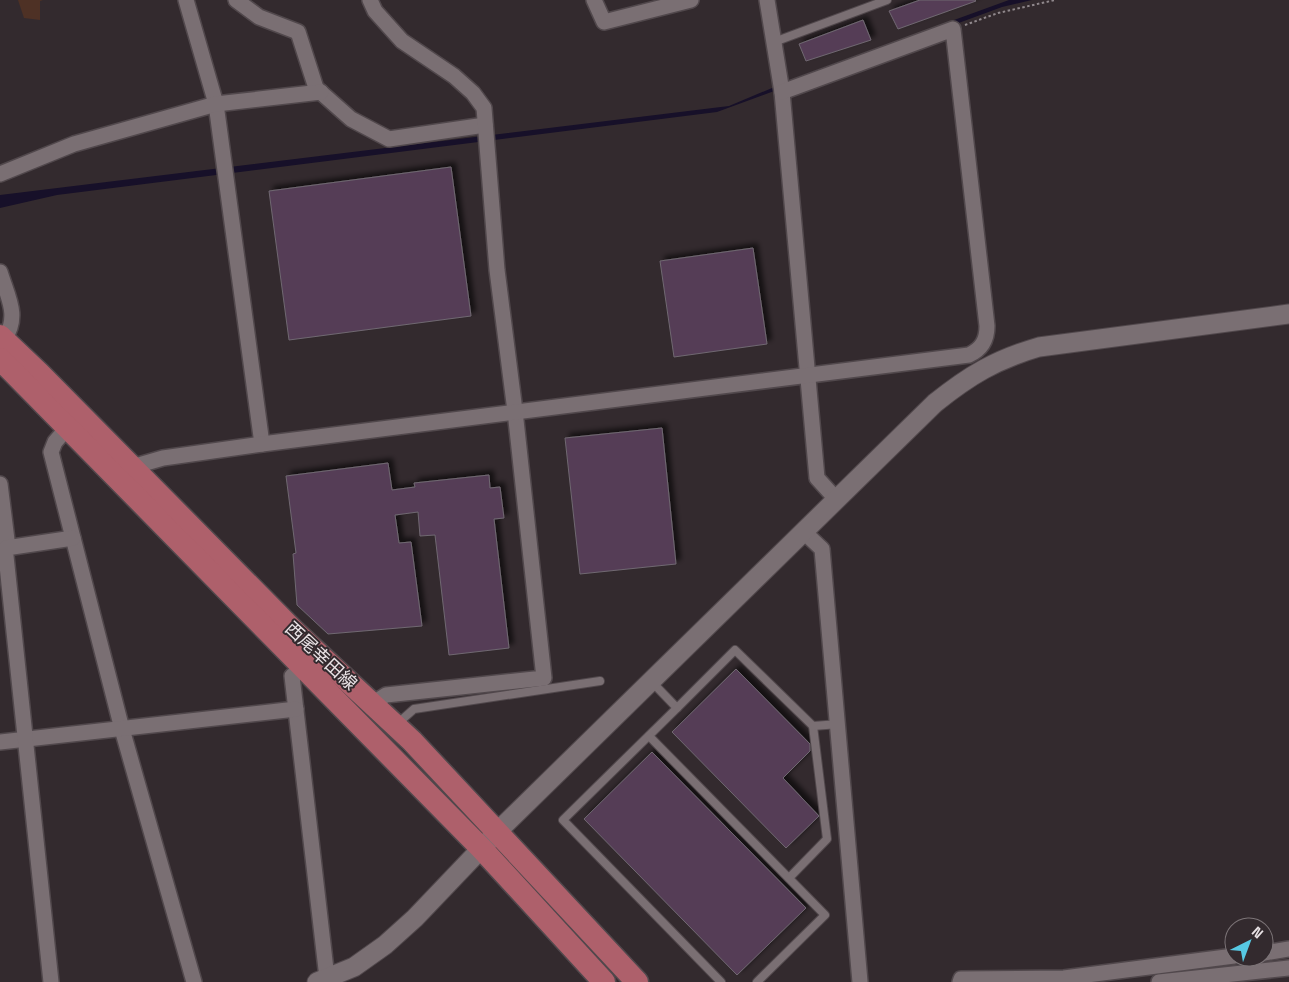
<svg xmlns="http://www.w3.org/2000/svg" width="1289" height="982" font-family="'Space Grotesk','Noto Sans JP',sans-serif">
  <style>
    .green { fill: #4e3125 }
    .water { fill: #171029 }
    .building { fill: #543e57; stroke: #706871; filter: url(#shadow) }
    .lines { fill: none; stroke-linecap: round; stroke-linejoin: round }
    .service-casing { stroke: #51484c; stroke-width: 10 }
    .minor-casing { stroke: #51484c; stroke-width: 18 }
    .tertiary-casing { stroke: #51484c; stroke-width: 21 }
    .primary-casing { stroke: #51484c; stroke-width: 25 }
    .path { stroke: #90888c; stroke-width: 2; stroke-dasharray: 2.5 2.5; stroke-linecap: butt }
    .service { stroke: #7a6f73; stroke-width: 8 }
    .minor { stroke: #7a6f73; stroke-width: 15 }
    .tertiary { stroke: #7a6f73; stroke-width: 19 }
    .primary { stroke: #ae606b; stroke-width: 22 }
    .labels { text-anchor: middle; stroke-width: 4; stroke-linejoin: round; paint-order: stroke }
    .street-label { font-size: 18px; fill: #e9e2e5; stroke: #332a2e }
  </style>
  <defs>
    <filter id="shadow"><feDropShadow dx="4.5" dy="-4.5" stdDeviation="2.5" flood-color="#0009"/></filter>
  </defs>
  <rect width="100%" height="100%" fill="#332a2e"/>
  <path class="green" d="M18 0H43L40 1V20L24 18Z"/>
  <path class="water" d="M1009 0H1032L1002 7 717 112 57 195 0 208V195L729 106 803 75Z"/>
  <g class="building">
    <path d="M920 0H975L976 1 898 29 889 11Z"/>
    <path d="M863 20 871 40 806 61 799 44Z"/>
    <path d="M451 167 471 316 289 340 269 191Z"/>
    <path d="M753 248 767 344 674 357 660 261Z"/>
    <path d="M662 428 676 564 580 574 565 438Z"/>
    <path d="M388 463 392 490 415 487 414 483 489 475 490 488 500 487 504 518 494 519 509 648 449 655 435 535 420 536 418 512 395 515 399 543 411 542 422 626 328 634 297 605 293 554 296 553 286 476Z"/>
    <path d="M736 669 810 744V751L783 778 819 816 786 848 672 732Z"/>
    <path d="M652 752 806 908 737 975 584 819Z"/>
  </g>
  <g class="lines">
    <defs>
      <g id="service">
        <path d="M774 42 887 0"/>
        <path d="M652 682 677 708 563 820 721 982"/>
        <path d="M677 708 735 650 813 726 827 839 789 878"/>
        <path d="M397 724 414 709 600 681"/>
        <path d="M813 726 839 724"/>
        <path d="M649 736 825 915 757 982"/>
      </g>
      <g id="minor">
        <path d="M186 0 216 104 262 444"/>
        <path d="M236 0 259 17 298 32 316 88 351 119 389 139 485 125"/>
        <path d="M370 0 375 11 402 41 454 76 473 93 484 108 497 270 515 411 544 678 386 695 372 704"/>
        <path d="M594 0 604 22 691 0"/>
        <path d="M767 0 782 92 817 478 836 499"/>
        <path d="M0 174 74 144 216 104 321 92"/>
        <path d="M0 272C8 298 20 316 4 340"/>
        <path d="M68 427 55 442 51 452 122 729 194 982"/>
        <path d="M132 467 163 458 262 444 969 355C982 349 987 340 987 326L953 29 782 92"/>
        <path d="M0 484 8 548"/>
        <path d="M803 531 822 549 860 982"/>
        <path d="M304 666 292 676 327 978"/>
        <path d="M0 742 296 709"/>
        <path d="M1264 953 1289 949"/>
        <path d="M51 982 6 556V548L73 538"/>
        <path d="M960 982 961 979 1064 978 1234 956"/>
        <path d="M1159 982 1289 968"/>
      </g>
      <path id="tertiary" d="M317 982 354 967 385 945 415 918 498 831 935 403C970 375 995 360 1039 347L1289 314"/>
      <g id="primary">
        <path d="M0 336 39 373 295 632 412 741 637 982"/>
        <path d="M0 359 482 849 604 982"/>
      </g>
    </defs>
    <use href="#service" class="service-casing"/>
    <use href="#minor" class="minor-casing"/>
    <use href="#tertiary" class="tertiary-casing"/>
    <use href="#primary" class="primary-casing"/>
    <path class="path" d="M965 25 998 13 1055 0"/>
    <use href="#service" class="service"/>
    <use href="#minor" class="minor"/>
    <use href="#tertiary" class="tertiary"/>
    <use href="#primary" class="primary"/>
  </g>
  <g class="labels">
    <g class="street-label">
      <text transform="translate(321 656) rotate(43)" y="6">西尾幸田線</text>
    </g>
  </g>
  <g transform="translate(1249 942) rotate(42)"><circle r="24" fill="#332a2e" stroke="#7c7477"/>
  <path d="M0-4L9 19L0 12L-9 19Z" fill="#57c9e3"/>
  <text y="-8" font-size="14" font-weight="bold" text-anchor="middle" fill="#e9e2e5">N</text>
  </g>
</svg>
